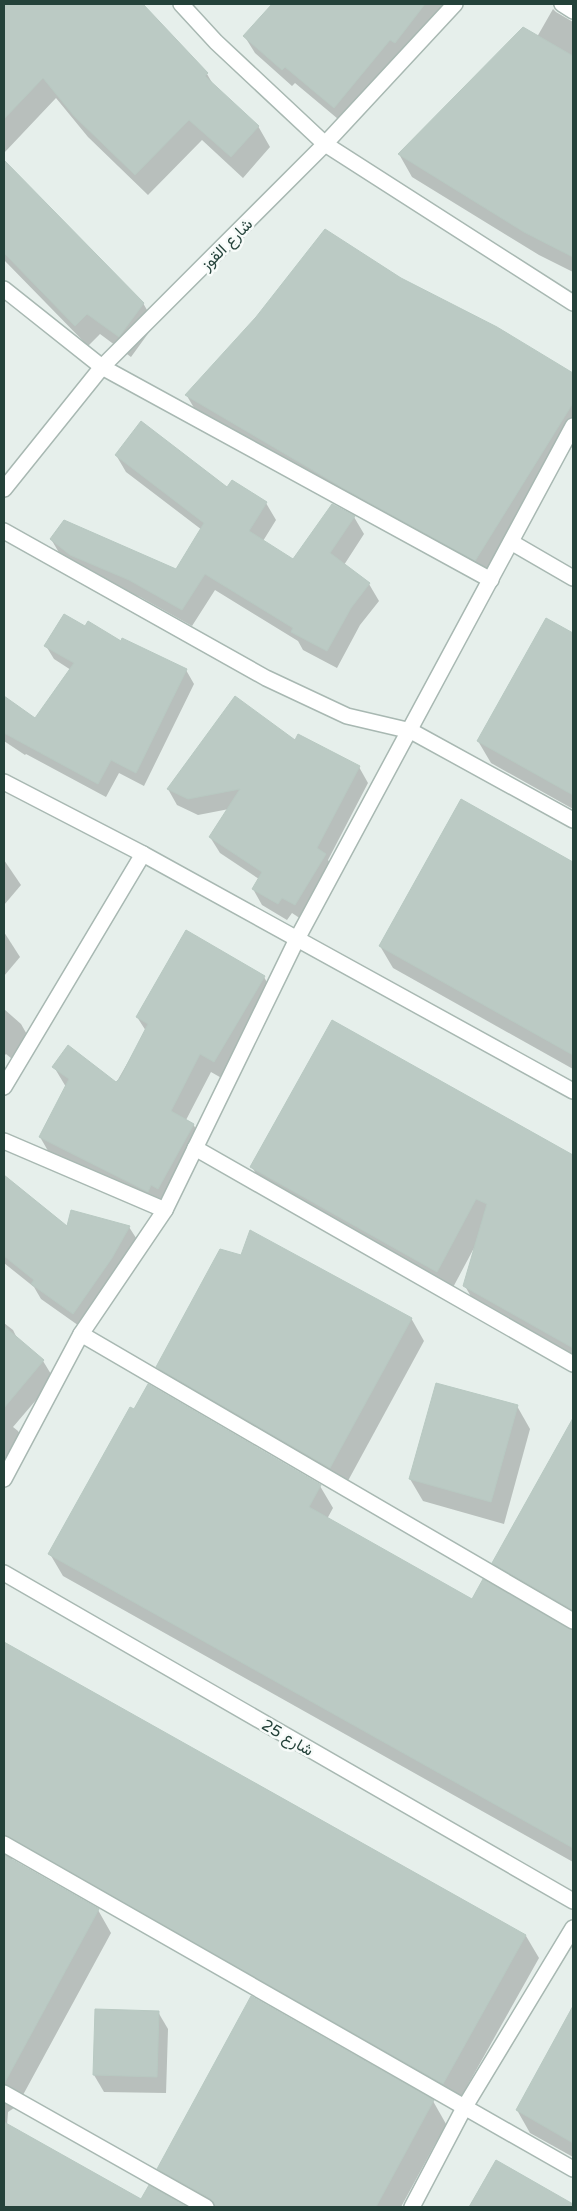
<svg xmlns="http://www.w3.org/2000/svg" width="577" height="2211" font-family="'Varela Round',Vazirmatn,sans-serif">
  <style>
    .shadow { fill: #0003 }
    .building { fill: #bbcac4; stroke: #b8c9c2 }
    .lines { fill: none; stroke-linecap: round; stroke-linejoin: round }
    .minor-casing { stroke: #a8b8b2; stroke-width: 18 }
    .minor { stroke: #fff; stroke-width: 15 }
    .labels { text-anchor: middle; stroke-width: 5; stroke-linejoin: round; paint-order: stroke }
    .street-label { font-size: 16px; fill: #24423a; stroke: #f7fbf9 }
  </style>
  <rect width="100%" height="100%" fill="#e6efeb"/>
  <g class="shadow">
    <path d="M4 4H54L63 14 75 4H141L207 74 214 86 258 126 270 147 243 178 202 140 148 195 88 137 56 98 4 153Z"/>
    <path d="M273 4H447L344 124 295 83 292 86 255 53 245 37Z"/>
    <path d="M553 9 556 12 573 22V272L539 255 412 177 399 154 537 37Z"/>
    <path d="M4 162 143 303 155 324 131 357 100 334 88 346 4 260Z"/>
    <path d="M401 279 496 328 573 375V445L488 582 200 418 187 396Z"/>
    <path d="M116 455 266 503 276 520 263 541 294 561 354 517 364 534 344 565 369 584 379 601 360 625 337 668 303 650 298 641 215 590 192 626 140 597 81 572 61 556 51 539 176 570 202 530 126 472Z"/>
    <path d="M546 620 573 635V809L491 763 478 741Z"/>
    <path d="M121 642 186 670 194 684 144 786 119 773 106 797 26 754 25 755 4 741V698L36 720 71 670 54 659 46 646Z"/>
    <path d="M296 742 359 767 368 783 328 860 335 871 304 921 292 913 287 920 262 905 253 889 259 879 220 853 210 837 229 809 198 815 177 805 168 789Z"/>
    <path d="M461 801 573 864V1069L393 968 380 946Z"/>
    <path d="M4 860 21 885 4 905Z"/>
    <path d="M4 932 20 957 4 976Z"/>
    <path d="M264 977 274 995 225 1080 211 1072 186 1120 193 1124 204 1143 169 1207 51 1156 40 1137 66 1087 54 1067 116 1083 146 1031 137 1017Z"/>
    <path d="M4 1009 21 1024 33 1045 17 1063 6 1054 4 1056Z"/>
    <path d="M333 1022 573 1156V1362L478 1309 465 1286 474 1248 450 1293 265 1189 252 1167Z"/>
    <path d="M6 1179 68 1228 129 1227 138 1241 82 1328 41 1299 34 1287 4 1263V1181Z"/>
    <path d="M411 1318 424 1341 343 1490 171 1390 158 1367Z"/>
    <path d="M4 1323 13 1330 18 1340 43 1361 54 1379 13 1427 18 1431 29 1449 4 1481Z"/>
    <path d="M517 1406 530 1429 504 1524 423 1501 410 1479Z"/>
    <path d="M573 1420V1624L507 1586 494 1563Z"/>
    <path d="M320 1486 333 1508 327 1519 473 1600 573 1630V1862L63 1576 50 1554Z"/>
    <path d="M4 1644 526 1936 539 1958 456 2106 23 1858H13L11 1860 98 1910 111 1933 17 2106 8 2112 7 2125 142 2200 149 2187 185 2207H4Z"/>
    <path d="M573 2009V2157L530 2133 517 2110Z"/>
    <path d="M158 2012 168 2029 166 2093 104 2092 94 2075Z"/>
    <path d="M433 2101 446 2124 401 2207H200L172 2191 159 2169Z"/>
    <path d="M496 2162 573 2205V2207H471Z"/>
  </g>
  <g class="building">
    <path d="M4 4H143L208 73 205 76 259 126 231 157 189 120 135 175 74 116 43 78 4 119Z"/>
    <path d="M272 4H425L395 43 390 40 334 108 285 67 282 70 243 36Z"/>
    <path d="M523 27 573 56V257L524 232 398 154Z"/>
    <path d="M4 160 144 303 119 337 87 314 75 326 4 253Z"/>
    <path d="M325 229 401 278 497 327 573 373V403L475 561 343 488 185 395 256 317Z"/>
    <path d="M141 421 227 487 232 480 267 502 249 531 293 559 332 504 355 516 330 553 370 583 351 608 327 651 291 632 293 628 205 574 182 610 129 580 70 555 50 539 64 520 176 569 204 523 115 455Z"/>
    <path d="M64 614 85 626 88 621 121 641 122 638 187 669 136 773 111 760 98 784 4 733V696L35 718 74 663 44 646Z"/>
    <path d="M546 618 573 633V795L477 741Z"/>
    <path d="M235 696 295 740 298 734 360 766 317 848 326 854 295 905 282 898 278 904 252 889 262 872 209 837 240 789 188 799 167 789Z"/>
    <path d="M461 799 573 862V1055L379 946Z"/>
    <path d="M186 930 265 976 214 1062 200 1054 171 1111 194 1124 158 1189 151 1185 148 1192 39 1137 69 1079 52 1067 68 1045 116 1082 120 1078 148 1024 136 1017Z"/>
    <path d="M332 1020 573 1155V1348L463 1286 487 1204 476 1199 437 1272 250 1167Z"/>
    <path d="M4 1175 67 1226 71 1210 130 1226 112 1258 73 1314 31 1284 34 1280 4 1256Z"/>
    <path d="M250 1230 412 1318 330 1468 156 1367 220 1249 241 1255Z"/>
    <path d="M4 1326 44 1360 4 1408Z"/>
    <path d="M436 1383 518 1405 491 1502 409 1479Z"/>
    <path d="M148 1384 321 1485 309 1507 472 1599 483 1579 573 1630V1848L48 1554 130 1407 134 1409Z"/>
    <path d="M573 1418V1610L492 1563Z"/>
    <path d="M4 1642 526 1935 443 2084 4 1835Z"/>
    <path d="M4 1855 99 1909 4 2084Z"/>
    <path d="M251 1996 434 2100 376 2207H215L211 2199 157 2169Z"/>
    <path d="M573 2006V2143L516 2110Z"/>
    <path d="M95 2009 159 2011 157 2077 93 2075Z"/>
    <path d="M4 2122 141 2199 149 2185 187 2207H4Z"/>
    <path d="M496 2160 573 2204V2207H469Z"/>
  </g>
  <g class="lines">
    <defs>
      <g id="minor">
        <path d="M181 4 216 42 325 144 573 303"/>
        <path d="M562 4 573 11"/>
        <path d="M4 289 102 367 491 580"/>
        <path d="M4 489 102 367 325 144 455 4"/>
        <path d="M4 531 266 678 347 716 411 731 573 820"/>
        <path d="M511 542 573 578"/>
        <path d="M4 782 143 854 573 1091"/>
        <path d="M4 1087 143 854"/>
        <path d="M4 1141 165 1210"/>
        <path d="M195 1148 573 1364"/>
        <path d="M81 1334 573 1621"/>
        <path d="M4 1479 81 1334 165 1210 297 939 573 426"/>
        <path d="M4 1573 573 1901"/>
        <path d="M4 1844 573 2169"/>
        <path d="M4 2093 206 2207"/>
        <path d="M412 2207 464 2108 573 1928"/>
      </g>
    </defs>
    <use href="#minor" class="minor-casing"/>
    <use href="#minor" class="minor"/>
  </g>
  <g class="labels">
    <g class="street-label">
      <text transform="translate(226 244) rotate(-45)" y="6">شارع القوز</text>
      <text transform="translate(288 1737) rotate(30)" y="6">شارع 25</text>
    </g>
  </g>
  <rect width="577" height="2211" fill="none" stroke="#24423a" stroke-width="10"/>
</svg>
